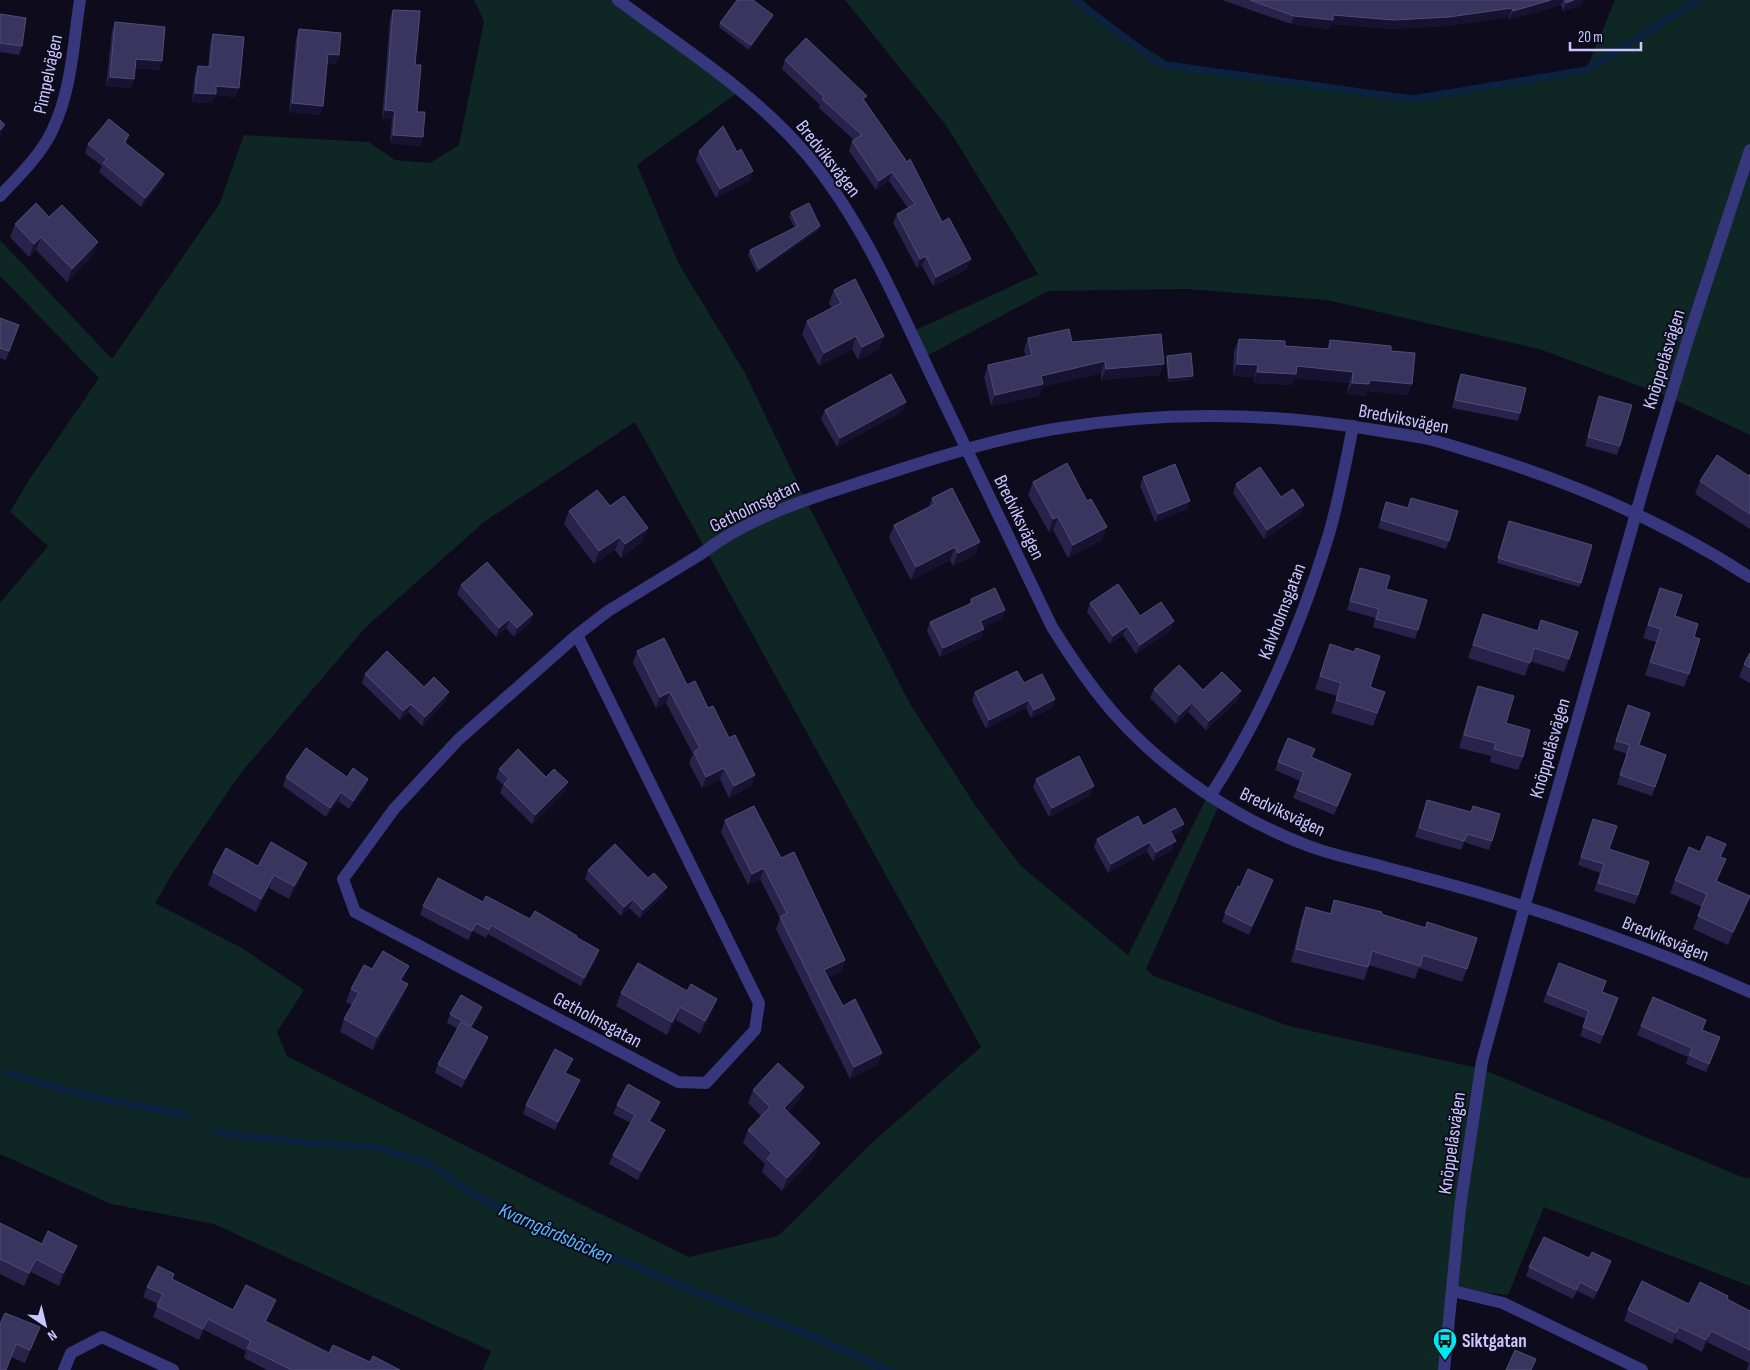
<svg xmlns="http://www.w3.org/2000/svg" width="1750" height="1370" font-family="'Sofia Sans Condensed',sans-serif">
  <style>
    .green { fill: #0e2624; fill-rule: evenodd }
    .lines { fill: none; stroke-linecap: round; stroke-linejoin: round }
    .stream { stroke: #0b2240; stroke-width: 7 }
    .street { stroke: #36377c; stroke-width: 12 }
    .wall { fill: #29234b }
    .shaded-wall { fill: #171230 }
    .building { fill: #3a355e; stroke: #514c77 }
    .labels { text-anchor: middle; stroke-width: 4; stroke-linejoin: round; paint-order: stroke }
    .street-label { font-size: 19px; fill: #cac7ff; stroke: #0d0b1c }
    .poi-label { font-size: 19px; font-weight: bold; fill: #cac7ff; stroke: #0d0b1c; text-anchor: start }
    .water-label { font-size: 20px; font-style: italic; fill: #55b9ff; stroke: #0d0b1c }
  </style>
  <rect width="100%" height="100%" fill="#0d0b1c"/>
  <g class="green">
    <path d="M474 0H619L740 91 637 165 679 264 745 373 805 498 910 704 977 808 1021 866 1128 955 1207 797 1219 805 1146 969 1154 976 1289 1026 1482 1069 1742 1177 1750 1178V1286L1544 1207 1508 1295 1453 1289 1444 1370H483L491 1351 214 1224 111 1204 0 1154V603L48 546 10 512 27 483 99 378 0 276V240L112 359 220 203 244 135 369 142 395 160 430 163 459 145 484 21ZM635 422 981 1047 874 1141 778 1236 689 1257 597 1212 287 1056 277 1032 304 990 242 948 155 903 174 871 240 774 366 627 484 522Z"/>
    <path d="M845 0H1083L1109 25 1176 67 1412 99 1586 70 1615 0H1750V435L1669 397 1539 349 1327 300 1187 289 1048 291 921 359 909 333 1038 274 946 125Z"/>
  </g>
  <g class="lines">
    <g class="stream">
      <path d="M1075 0 1160 64 1412 99 1586 70 1698 0"/>
      <path d="M7 1073 79 1094 184 1115"/>
      <path d="M218 1131 225 1134 307 1143 375 1147 428 1163 474 1195 558 1237 646 1270 681 1286 802 1332 889 1370"/>
    </g>
    <g class="street">
      <path d="M618 0C684 49 755 93 808 156 861 220 895 298 930 373 971 458 1011 542 1052 627 1072 659 1093 691 1119 719 1169 774 1236 818 1306 845 1329 854 1353 859 1377 865 1413 875 1450 884 1487 895 1576 922 1665 954 1750 992"/>
      <path d="M0 196C19 176 40 156 52 131 72 90 73 44 80 0"/>
      <path d="M577 635 759 1003 755 1030 706 1083 678 1082 355 912 343 879 394 809 458 740 577 635 608 611 701 554C734 528 779 509 818 496 896 471 973 443 1054 429 1160 411 1268 412 1375 430 1392 433 1410 435 1428 439 1445 443 1462 449 1479 454 1575 483 1666 523 1750 577"/>
      <path d="M1210 796C1263 716 1301 625 1329 534 1339 499 1346 462 1353 426"/>
      <path d="M1453 1291 1503 1303 1642 1370"/>
      <path d="M64 1370 71 1353 102 1337 173 1370"/>
      <path d="M1444 1370 1460 1208 1482 1061 1534 872 1645 482 1688 339 1750 150"/>
    </g>
  </g>
  <g class="wall">
    <path d="M1222 0H1583L1581 6 1563 11 1561 5 1509 20V17L1446 26 1390 29 1331 24 1329 29 1291 24Z"/>
    <path d="M393 10 415 65 417 112 423 137 420 146 390 143 392 119H382L390 18Z"/>
    <path d="M0 14 22 46 19 55 0 52Z"/>
    <path d="M773 15 772 19 749 50 719 27 720 23Z"/>
    <path d="M115 22 162 61 159 70 135 68 134 79 131 88 106 86 112 31Z"/>
    <path d="M299 29 339 55 336 64 327 63 323 106 320 115 289 112 296 38Z"/>
    <path d="M213 34 236 97 215 95 212 103 192 102 195 74 198 66 208 67 210 43Z"/>
    <path d="M785 60 865 101 942 222 971 259 967 269 933 286 922 266 917 268 893 223 897 214 908 208 889 181 876 190 849 151 852 141 854 140 819 108 820 105 782 69Z"/>
    <path d="M129 135 126 143 164 174 161 183 141 207 99 172 102 166 85 153 88 144Z"/>
    <path d="M699 151 737 152 750 180 716 198 696 160Z"/>
    <path d="M791 212 819 230 757 273 748 255 750 250 795 228 789 217Z"/>
    <path d="M49 217 93 255 67 282 36 250 29 257 10 237 15 224Z"/>
    <path d="M834 290 884 336 879 349 858 360 852 349 819 366 802 334 807 321 832 308 829 303Z"/>
    <path d="M0 318 19 325 6 360 0 358Z"/>
    <path d="M1028 338 1072 342 1160 375 1101 380V373L1042 387 1039 396 991 406 984 377 988 365 1026 357 1024 350Z"/>
    <path d="M1239 339 1285 346 1327 349 1330 340 1391 351 1412 384 1407 395 1367 391 1365 396 1347 394 1349 383 1295 378 1292 385 1253 383 1254 377 1233 376 1234 351Z"/>
    <path d="M1167 356 1191 380 1168 382 1166 360Z"/>
    <path d="M1461 374 1520 413 1518 421 1452 408 1458 381Z"/>
    <path d="M1599 396 1620 446 1617 455 1585 446Z"/>
    <path d="M825 410 903 411 837 447 821 419Z"/>
    <path d="M1750 474V529L1695 494 1700 481 1749 476Z"/>
    <path d="M1143 477 1187 509 1155 522 1140 486Z"/>
    <path d="M1033 482 1102 540 1068 558 1053 530 1049 532 1028 495Z"/>
    <path d="M1236 484 1281 497 1304 505 1301 514 1264 539 1233 493Z"/>
    <path d="M932 498 975 555 953 566 950 560 911 580 889 538 894 525 929 507Z"/>
    <path d="M1386 502 1408 508 1449 541 1446 549 1378 528Z"/>
    <path d="M610 506 643 541 621 558 615 550 594 564 564 524 569 511Z"/>
    <path d="M1508 525 1581 583 1579 587 1497 563Z"/>
    <path d="M1360 568 1418 630 1415 639 1373 627 1375 618 1347 610Z"/>
    <path d="M461 585 533 614 530 623 514 637 506 628 496 637 457 594Z"/>
    <path d="M1660 588 1675 616 1694 637 1689 674 1684 687 1645 675 1656 642 1643 638Z"/>
    <path d="M971 599 1002 619 983 627 984 629 981 638 940 657 927 631 930 622 969 604Z"/>
    <path d="M1090 603 1140 616 1171 630 1136 654 1123 635 1110 644 1087 612Z"/>
    <path d="M1483 614 1537 631 1541 620 1569 659 1564 672 1530 661 1525 676 1468 658Z"/>
    <path d="M1330 644 1354 652 1370 687 1385 692 1373 726 1331 713 1337 696 1315 689Z"/>
    <path d="M637 651 687 685 708 708 755 775 751 786 729 798 720 779 702 788 689 763 693 754 666 703 656 708 633 663Z"/>
    <path d="M1750 653V683L1739 677 1744 664Z"/>
    <path d="M365 674 424 687 446 701 422 726 408 712 400 720 362 683Z"/>
    <path d="M1024 683 1055 699 1052 708 1031 718 1026 708 986 729 972 701 975 692Z"/>
    <path d="M1478 686 1506 723 1523 757 1518 770 1490 762 1491 756 1459 748 1473 699Z"/>
    <path d="M1154 689 1238 700 1206 730 1188 712 1176 724 1150 698Z"/>
    <path d="M1628 705 1639 745 1666 755 1652 796 1617 784 1627 754 1613 749Z"/>
    <path d="M1315 749 1312 758 1348 783 1334 815 1293 798 1300 781 1275 770 1278 762Z"/>
    <path d="M499 769 546 777 565 791 532 824 500 793 503 785 496 778Z"/>
    <path d="M286 777 368 779 365 788 349 809 338 801 326 817 283 786Z"/>
    <path d="M1036 779 1091 795 1049 817 1033 787Z"/>
    <path d="M1427 800 1492 841 1489 850 1464 842 1461 850 1415 837Z"/>
    <path d="M1593 819 1609 849 1638 895 1635 904 1594 891 1600 873 1578 865Z"/>
    <path d="M725 820 781 858 845 960 841 972 828 978 843 1006 882 1053 878 1064 850 1079 776 929 780 918 760 879 748 885 721 832Z"/>
    <path d="M1184 824 1180 832 1173 836 1172 850 1153 861 1147 851 1108 873 1094 847 1097 839 1143 826Z"/>
    <path d="M1726 844 1721 857V872L1717 881 1745 909 1728 945 1693 929 1702 907 1670 893 1675 880 1700 852Z"/>
    <path d="M258 866 302 876 289 899 269 888 256 912 208 885 213 872Z"/>
    <path d="M588 870 663 895 640 918 629 908 621 916 585 879Z"/>
    <path d="M1240 887 1270 889 1249 935 1222 922 1225 913Z"/>
    <path d="M1334 900 1425 928 1427 922 1467 969 1462 982 1419 968 1415 979 1369 965 1364 980 1291 962 1301 921 1306 907 1330 913Z"/>
    <path d="M483 902 530 919 596 959 581 986 488 934 486 938 473 931 468 940 420 915 423 906Z"/>
    <path d="M1559 963 1602 992 1615 1007 1600 1044 1580 1036 1586 1019 1543 1002Z"/>
    <path d="M409 966 402 982 403 997 373 1050 340 1032 344 1019 352 1005 346 1002 351 989 372 969Z"/>
    <path d="M621 993 712 1012 700 1034 676 1020 667 1035 616 1006Z"/>
    <path d="M450 1014 479 1016 472 1028 488 1037 485 1046 462 1088 435 1073 438 1064 458 1029 447 1023Z"/>
    <path d="M1641 1026 1703 1030 1717 1046 1706 1072 1686 1064 1688 1057 1637 1035Z"/>
    <path d="M573 1059 566 1073 576 1089 555 1130 523 1114 526 1105Z"/>
    <path d="M804 1087 799 1100 788 1112 815 1156 782 1191 762 1172 765 1164 743 1143 748 1130 761 1116 748 1103 753 1090Z"/>
    <path d="M617 1105 657 1110 651 1121 661 1138 638 1180 609 1164 613 1155 631 1123 613 1114Z"/>
    <path d="M0 1223 72 1259 59 1286 31 1272 24 1286 0 1274Z"/>
    <path d="M1589 1258 1608 1270 1594 1299 1577 1291 1573 1299 1526 1276 1529 1267Z"/>
    <path d="M174 1274 172 1279 233 1310H272L266 1322 329 1353 370 1362 400 1370H267L244 1358 246 1351 204 1330 199 1340 153 1317 158 1304 143 1297 147 1287Z"/>
    <path d="M1728 1296 1727 1300 1750 1311V1370H1747L1749 1363 1707 1342 1702 1352 1675 1338 1672 1344 1624 1321 1628 1310 1689 1304Z"/>
    <path d="M0 1324 40 1327 25 1363 11 1357Z"/>
  </g>
  <g class="shaded-wall">
    <path d="M1551 0H1563L1561 5 1509 20 1513 11Z"/>
    <path d="M1574 0H1583L1581 6 1563 11 1566 3Z"/>
    <path d="M1512 8 1509 17 1446 26 1390 29 1331 24 1329 29 1291 24 1294 16 1333 15Z"/>
    <path d="M773 15 772 19 749 50 751 45Z"/>
    <path d="M328 54 339 55 336 64 325 63Z"/>
    <path d="M136 59 162 61 159 70 132 67Z"/>
    <path d="M110 77 134 79 131 88 106 86Z"/>
    <path d="M216 86 239 88 236 97 215 95 212 103 192 102 195 93Z"/>
    <path d="M292 103 323 106 320 115 289 112Z"/>
    <path d="M385 110 395 111 392 119H382Z"/>
    <path d="M5 125 0 138V130Z"/>
    <path d="M393 135 423 137 420 146 390 143Z"/>
    <path d="M753 171 750 180 716 198 720 189Z"/>
    <path d="M892 172 889 181 876 190 879 181Z"/>
    <path d="M164 174 161 183 141 207 145 198Z"/>
    <path d="M820 226 819 230 757 273 759 269Z"/>
    <path d="M41 237 36 250 29 257 34 244Z"/>
    <path d="M98 242 93 255 67 282 72 269Z"/>
    <path d="M926 256 922 266 917 268 920 259Z"/>
    <path d="M971 259 967 269 933 286 936 277Z"/>
    <path d="M856 336 852 349 819 366 824 353Z"/>
    <path d="M884 336 879 349 858 360 862 347Z"/>
    <path d="M1105 361 1101 373 1042 387 1039 396 991 406 995 395 1041 376Z"/>
    <path d="M1164 364 1160 375 1101 380 1106 369Z"/>
    <path d="M1237 364 1258 365 1254 377 1233 376Z"/>
    <path d="M1297 366 1353 372 1349 383 1295 378 1292 385 1253 383 1257 372Z"/>
    <path d="M1193 376 1191 380 1168 382 1169 378Z"/>
    <path d="M1370 380 1412 384 1407 395 1367 391 1365 396 1347 394 1352 383Z"/>
    <path d="M906 402 903 411 837 447 840 438Z"/>
    <path d="M1190 501 1187 509 1155 522 1158 514Z"/>
    <path d="M1304 505 1301 514 1264 539 1267 530Z"/>
    <path d="M1058 517 1053 530 1049 532 1053 519Z"/>
    <path d="M1107 527 1102 540 1068 558 1073 545Z"/>
    <path d="M648 528 643 541 621 558 625 544Z"/>
    <path d="M620 537 615 550 594 564 599 551Z"/>
    <path d="M980 542 975 555 953 566 958 553Z"/>
    <path d="M955 547 950 560 911 580 916 567Z"/>
    <path d="M1005 610 1002 619 977 630 980 621Z"/>
    <path d="M533 614 530 623 514 637 517 628Z"/>
    <path d="M509 619 506 628 496 637 499 628Z"/>
    <path d="M1174 621 1171 630 1136 654 1140 645Z"/>
    <path d="M1127 626 1123 635 1110 644 1113 636Z"/>
    <path d="M984 629 981 638 940 657 943 648Z"/>
    <path d="M1241 691 1238 700 1206 730 1209 721Z"/>
    <path d="M449 692 446 701 422 726 425 717Z"/>
    <path d="M670 692 666 703 656 708 660 697Z"/>
    <path d="M1055 699 1052 708 1031 718 1034 710Z"/>
    <path d="M1029 700 1026 708 986 729 989 720Z"/>
    <path d="M1192 703 1188 712 1176 724 1179 715Z"/>
    <path d="M411 704 408 712 400 720 403 711Z"/>
    <path d="M724 768 720 779 702 788 706 777Z"/>
    <path d="M755 775 751 786 729 798 734 786Z"/>
    <path d="M368 779 365 788 349 809 353 801Z"/>
    <path d="M568 782 565 791 532 824 535 815Z"/>
    <path d="M1094 786 1091 795 1049 817 1052 808Z"/>
    <path d="M341 792 338 801 326 817 330 808Z"/>
    <path d="M1184 824 1180 832 1167 840 1170 831Z"/>
    <path d="M1176 841 1172 850 1153 861 1156 852Z"/>
    <path d="M1150 842 1147 851 1108 873 1111 864Z"/>
    <path d="M1726 859 1721 872 1712 894 1716 881Z"/>
    <path d="M307 863 302 876 289 899 294 886Z"/>
    <path d="M764 868 760 879 748 885 752 874Z"/>
    <path d="M274 875 269 888 256 912 261 899Z"/>
    <path d="M1273 880 1270 889 1249 935 1252 926Z"/>
    <path d="M667 887 663 895 640 918 643 910Z"/>
    <path d="M1750 896 1745 909 1728 945 1733 932Z"/>
    <path d="M633 899 629 908 621 916 624 907Z"/>
    <path d="M476 923 473 931 468 940 472 931Z"/>
    <path d="M599 950 596 959 581 986 584 978Z"/>
    <path d="M845 960 841 972 820 982 824 970Z"/>
    <path d="M409 966 404 979 396 993 400 980Z"/>
    <path d="M408 984 403 997 373 1050 377 1037Z"/>
    <path d="M717 999 712 1012 700 1034 705 1021Z"/>
    <path d="M482 1007 479 1016 468 1035 471 1026Z"/>
    <path d="M680 1007 676 1020 667 1035 672 1022Z"/>
    <path d="M488 1037 485 1046 462 1088 465 1079Z"/>
    <path d="M882 1053 878 1064 850 1079 854 1067Z"/>
    <path d="M573 1059 562 1081 565 1073Z"/>
    <path d="M580 1080 576 1089 555 1130 558 1122Z"/>
    <path d="M804 1087 799 1100 779 1121 784 1108Z"/>
    <path d="M660 1102 657 1110 646 1130 649 1121Z"/>
    <path d="M665 1130 661 1138 638 1180 641 1171Z"/>
    <path d="M820 1143 815 1156 782 1191 787 1178Z"/>
    <path d="M77 1246 72 1259 59 1286 63 1273Z"/>
    <path d="M36 1259 31 1272 24 1286 29 1273Z"/>
    <path d="M1611 1261 1608 1270 1594 1299 1597 1291Z"/>
    <path d="M276 1300 272 1310 261 1331 265 1321Z"/>
    <path d="M208 1319 204 1330 199 1340 203 1329Z"/>
    <path d="M1679 1327 1675 1338 1672 1344 1676 1333Z"/>
    <path d="M1711 1331 1707 1342 1702 1352 1706 1340Z"/>
  </g>
  <g class="building">
    <path d="M737 0H753L773 15 751 45 720 23Z"/>
    <path d="M1250 0H1551L1513 11 1512 8 1449 17 1393 20 1333 15V20L1294 16Z"/>
    <path d="M1565 0H1574L1566 3Z"/>
    <path d="M393 10 420 11 415 65H421L417 112H425L423 137 393 135 395 111 385 110Z"/>
    <path d="M0 14 26 18 22 46 0 43Z"/>
    <path d="M115 22 165 27 162 61 136 59 134 79 110 77Z"/>
    <path d="M299 29 341 33 339 55 328 54 323 106 292 103Z"/>
    <path d="M213 34 244 37 239 88 216 86V94L195 93 198 66 210 67Z"/>
    <path d="M806 38 867 96 863 99 907 162 910 159 942 222 949 218 971 259 936 277 926 256 920 259 897 214 915 204 892 172 879 181 852 141 862 135 822 99 824 97 785 60Z"/>
    <path d="M109 119 129 135 124 142 164 174 145 198 103 163 107 159 88 144Z"/>
    <path d="M0 120 5 125 0 130Z"/>
    <path d="M723 126 737 152 741 149 753 171 720 189 699 151Z"/>
    <path d="M36 203 49 217 62 205 98 242 72 269 41 237 34 244 15 224Z"/>
    <path d="M809 203 820 226 759 269 750 250 798 226 791 212Z"/>
    <path d="M855 279 884 336 862 347 856 336 824 353 807 321 841 303 834 290Z"/>
    <path d="M0 318 19 325 9 351 0 348Z"/>
    <path d="M1069 329 1072 342 1161 334 1164 364 1106 369 1105 361 1041 376 1043 384 995 395 988 365 1032 355 1028 338Z"/>
    <path d="M1239 339 1285 341V346L1329 349 1330 340 1391 346V351L1415 353 1412 384 1370 380 1369 384 1352 383 1353 372 1297 366 1296 374 1257 372 1258 365 1237 364Z"/>
    <path d="M1191 353 1193 376 1169 378 1167 356Z"/>
    <path d="M891 374 906 402 840 438 825 410Z"/>
    <path d="M1461 374 1526 388 1520 413 1455 400Z"/>
    <path d="M1599 396 1632 405 1620 446 1588 437Z"/>
    <path d="M1717 455 1749 476 1750 474V514L1700 481Z"/>
    <path d="M1067 463 1087 501 1091 499 1107 527 1073 545 1058 517 1053 519 1033 482Z"/>
    <path d="M1175 464 1190 501 1158 514 1143 477Z"/>
    <path d="M1260 467 1281 497 1293 489 1304 505 1267 530 1236 484Z"/>
    <path d="M952 488 980 542 958 553 955 547 916 567 894 525 935 504 932 498Z"/>
    <path d="M597 490 610 506 624 496 648 528 625 544 620 537 599 551 569 511Z"/>
    <path d="M1411 498 1458 511 1449 541 1381 520 1386 502 1408 508Z"/>
    <path d="M1509 521 1592 545 1581 583 1498 558Z"/>
    <path d="M487 562 533 614 517 628 509 619 499 628 461 585Z"/>
    <path d="M1360 568 1390 576 1386 589 1427 600 1418 630 1376 619 1379 609 1350 601Z"/>
    <path d="M1118 584 1140 616 1161 602 1174 621 1140 645 1127 626 1113 636 1090 603Z"/>
    <path d="M995 588 1005 610 980 621 984 629 943 648 930 622 972 603 971 599Z"/>
    <path d="M1660 588 1682 595 1675 616 1698 624 1694 637 1700 639 1689 674 1650 662 1661 629 1648 625Z"/>
    <path d="M1483 614 1538 631 1541 620 1578 632 1569 659 1534 648 1530 663 1473 645Z"/>
    <path d="M664 638 687 685 695 681 708 708 713 706 729 738 735 735 755 775 734 786 724 768 706 777 694 752 700 748 670 692 660 697 637 651Z"/>
    <path d="M1330 644 1354 652 1356 648 1380 656 1370 687 1385 692 1377 713 1336 700 1341 683 1320 676Z"/>
    <path d="M387 651 424 687 434 677 449 692 425 717 411 704 403 711 365 674Z"/>
    <path d="M1750 653V668L1744 664Z"/>
    <path d="M1179 665 1203 690 1222 672 1241 691 1209 721 1192 703 1179 715 1154 689Z"/>
    <path d="M1017 671 1024 683 1042 674 1055 699 1034 710 1029 700 989 720 975 692Z"/>
    <path d="M1478 686 1514 696 1506 723 1530 730 1523 757 1494 749 1496 743 1464 735Z"/>
    <path d="M1628 705 1650 713 1639 745 1666 755 1655 787 1620 775 1630 745 1616 741Z"/>
    <path d="M1288 738 1315 749 1311 757 1351 774 1337 806 1297 790 1304 772 1278 762Z"/>
    <path d="M306 748 347 777 353 768 368 779 353 801 341 792 330 808 286 777Z"/>
    <path d="M518 749 546 777 554 769 568 782 535 815 504 784 509 779 499 769Z"/>
    <path d="M1079 756 1094 786 1052 808 1036 779Z"/>
    <path d="M1427 800 1471 812 1473 806 1500 814 1492 841 1467 834 1464 841 1419 828Z"/>
    <path d="M754 806 781 858 794 852 845 960 824 970 843 1006 855 999 882 1053 854 1067 780 917 787 913 764 868 752 874 725 820Z"/>
    <path d="M1175 808 1184 824 1170 831 1176 841 1156 852 1150 842 1111 864 1097 839 1138 816 1143 826Z"/>
    <path d="M1593 819 1617 826 1609 849 1649 862 1638 895 1598 883 1604 864 1581 857Z"/>
    <path d="M1707 836 1726 844 1720 857 1726 859 1716 881 1750 896 1733 932 1698 916 1707 894 1675 880 1689 847 1700 852Z"/>
    <path d="M271 842 307 863 294 886 274 875 261 899 213 872 226 848 258 866Z"/>
    <path d="M615 844 648 878 654 873 667 887 643 910 633 899 624 907 588 870Z"/>
    <path d="M1248 869 1273 880 1252 926 1225 913 1238 886 1240 887Z"/>
    <path d="M438 878 483 902 486 896 530 919 535 911 577 936 576 937 599 950 584 978 491 925 489 930 476 923 472 931 423 906Z"/>
    <path d="M1334 900 1382 912 1381 914 1426 928 1427 922 1477 938 1467 969 1423 955 1420 966 1372 951 1368 967 1296 949 1306 907 1331 914Z"/>
    <path d="M383 951 409 966 400 980 408 984 377 1037 344 1019 359 993 351 989 364 965 372 969Z"/>
    <path d="M638 963 687 991 691 984 717 999 705 1021 680 1007 672 1022 621 993Z"/>
    <path d="M1559 963 1606 981 1602 992 1618 998 1603 1035 1583 1027 1589 1011 1547 994Z"/>
    <path d="M461 995 482 1007 471 1026 450 1014Z"/>
    <path d="M1653 997 1706 1020 1702 1030 1720 1037 1709 1064 1689 1055 1692 1048 1641 1026Z"/>
    <path d="M461 1022 488 1037 465 1079 438 1064Z"/>
    <path d="M555 1049 573 1059 565 1073 580 1080 558 1122 526 1105Z"/>
    <path d="M778 1063 804 1087 784 1108 820 1143 787 1178 767 1159 772 1153 748 1130 770 1107 753 1090Z"/>
    <path d="M628 1084 660 1102 649 1121 665 1130 641 1171 613 1155 635 1115 617 1105Z"/>
    <path d="M0 1223 42 1244 48 1231 77 1246 63 1273 36 1259 29 1273 0 1259Z"/>
    <path d="M1544 1237 1589 1258 1592 1252 1611 1261 1597 1291 1580 1282 1576 1290 1529 1267Z"/>
    <path d="M158 1266 174 1274 172 1279 233 1310 246 1285 276 1300 265 1321 329 1353 333 1345 370 1362 373 1356 400 1370H292L247 1348 251 1341 208 1319 203 1329 157 1306 163 1294 147 1287Z"/>
    <path d="M1642 1281 1689 1304 1700 1282 1728 1296 1727 1299 1750 1311V1350L1711 1331 1706 1340 1679 1327 1676 1333 1628 1310Z"/>
    <path d="M5 1313 40 1327 30 1350 16 1344 6 1370H0V1324Z"/>
    <path d="M1515 1350 1536 1359 1531 1370H1506Z"/>
  </g>
  <defs>
    <symbol id="bus-pin" viewBox="-11 -11 22 30"><path d="M0 17L-7.5 6A9.5 9.5 0 1 1 7.5 6Z" fill="#00e7f1" stroke="#0d0b1c"/><path d="M-5-6H5V4H4V6H2V4H-2V6H-4V4H-5ZM-3.5-4V0h7V-4ZM-3.5 1.2v1.5H-2V1.2ZM2 1.2v1.5H3.5V1.2Z" fill="#111"/></symbol>
  </defs>
  <g fill-rule="evenodd">
    <use href="#bus-pin" x="1431" y="1326" width="28" height="38"/>
  </g>
  <g class="labels">
    <g class="street-label">
      <text transform="translate(47 74) rotate(-78)" y="7">Pimpelvägen</text>
      <text transform="translate(829 158) rotate(52)" y="7">Bredviksvägen</text>
      <text transform="translate(1663 359) rotate(-73)" y="7">Knöppelåsvägen</text>
      <text transform="translate(1404 418) rotate(11)" y="7">Bredviksvägen</text>
      <text transform="translate(754 505) rotate(-26)" y="7">Getholmsgatan</text>
      <text transform="translate(1020 517) rotate(64)" y="7">Bredviksvägen</text>
      <text transform="translate(1281 611) rotate(-69)" y="7">Kalvholmsgatan</text>
      <text transform="translate(1549 748) rotate(-74)" y="7">Knöppelåsvägen</text>
      <text transform="translate(1283 811) rotate(25)" y="7">Bredviksvägen</text>
      <text transform="translate(1666 938) rotate(22)" y="7">Bredviksvägen</text>
      <text transform="translate(598 1019) rotate(28)" y="7">Getholmsgatan</text>
      <text transform="translate(1451 1143) rotate(-82)" y="7">Knöppelåsvägen</text>
    </g>
    <g class="poi-label">
      <text x="1462" y="1347">Siktgatan</text>
    </g>
    <g class="water-label">
      <text transform="translate(556 1233) rotate(24)" y="7">Kvarngårdsbäcken</text>
    </g>
  </g>
  <g transform="translate(45 1325) rotate(145)" stroke="#0d0b1c" stroke-width="4" paint-order="stroke">
  <path d="M0-4L9 19L0 12L-9 19Z" fill="#cac7ff"/>
  <text y="-8" font-size="14" font-weight="bold" text-anchor="middle" fill="#cac7ff">N</text>
  </g>
  <path d="M1570 42v8h71v-8" fill="none" stroke="#cac7ff" stroke-width="2.5"/>
  <text x="1578" y="42" font-size="15" fill="#cac7ff" stroke="#0d0b1c" stroke-width="4" paint-order="stroke">20 m</text>
</svg>
